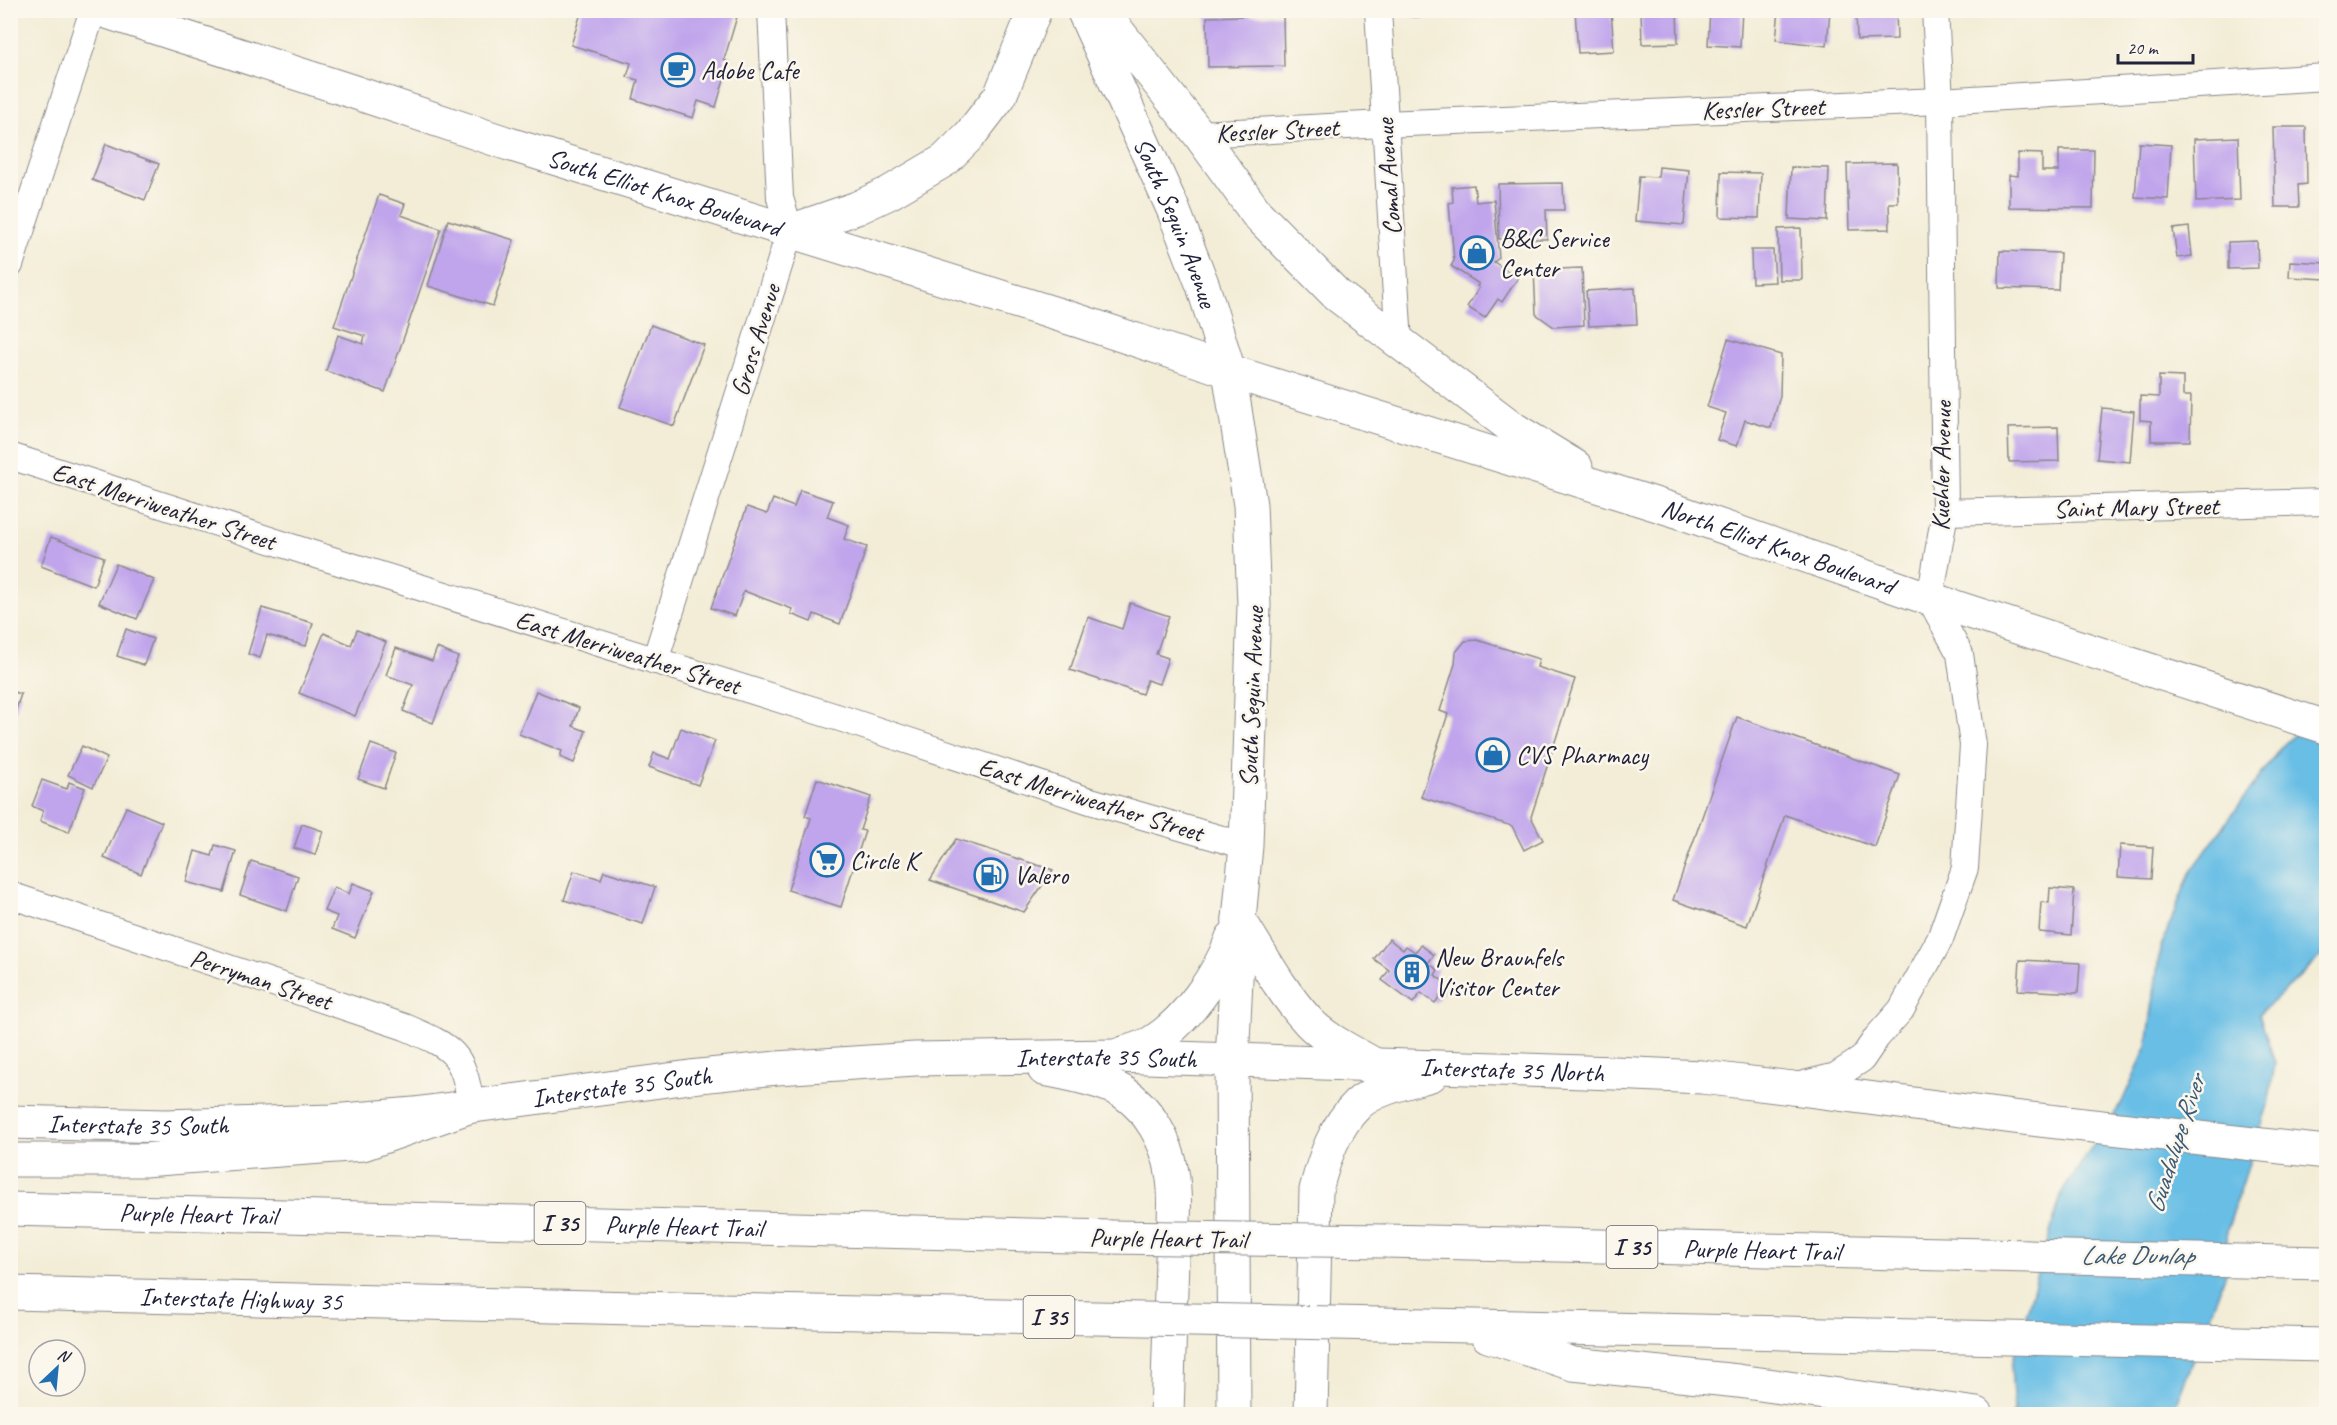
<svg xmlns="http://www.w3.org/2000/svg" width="2337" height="1425" font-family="Caveat,sans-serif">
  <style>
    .water { fill: #68bee5; stroke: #457090; stroke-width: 1.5 }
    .building { fill: #c0a4ec }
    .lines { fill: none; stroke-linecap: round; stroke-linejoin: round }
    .street-casing { stroke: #8a8889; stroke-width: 28 }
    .secondary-casing { stroke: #8a8889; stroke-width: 35 }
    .highway-casing { stroke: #8a8889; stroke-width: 35 }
    .street { stroke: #fff; stroke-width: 26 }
    .secondary { stroke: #fff; stroke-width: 33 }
    .highway { stroke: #fff; stroke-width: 33 }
    .highway-bridge-casing { stroke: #8a8889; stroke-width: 35; stroke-linecap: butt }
    .highway-bridge { stroke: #fff; stroke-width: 33 }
    .labels { text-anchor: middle; stroke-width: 5; stroke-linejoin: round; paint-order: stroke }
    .shield { fill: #fbf7ec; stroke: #636270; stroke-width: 1.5 }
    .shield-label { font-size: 24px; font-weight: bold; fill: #22223b }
    .poi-label { font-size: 26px; fill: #22223b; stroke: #fbf7ec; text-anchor: start }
    .street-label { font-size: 26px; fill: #22223b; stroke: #fbf7ec }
    .water-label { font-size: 27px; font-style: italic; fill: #3a5976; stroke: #fbf7ec }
  </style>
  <rect width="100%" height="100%" fill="#fbf7ec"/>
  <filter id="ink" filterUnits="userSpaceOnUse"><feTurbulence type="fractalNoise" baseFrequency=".0167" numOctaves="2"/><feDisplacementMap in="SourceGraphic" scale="12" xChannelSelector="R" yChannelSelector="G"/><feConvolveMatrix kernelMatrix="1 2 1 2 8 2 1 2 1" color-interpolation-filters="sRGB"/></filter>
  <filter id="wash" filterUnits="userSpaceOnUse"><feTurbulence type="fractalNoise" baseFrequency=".008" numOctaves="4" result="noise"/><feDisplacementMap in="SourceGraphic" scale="24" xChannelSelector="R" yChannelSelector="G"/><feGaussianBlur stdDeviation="1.35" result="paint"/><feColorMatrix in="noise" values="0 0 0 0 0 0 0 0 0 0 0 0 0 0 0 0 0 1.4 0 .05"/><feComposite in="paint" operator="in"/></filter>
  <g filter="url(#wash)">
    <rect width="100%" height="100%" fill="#f3edd7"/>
    <path class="water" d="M2326 705V952L2259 1014 2275 1063 2268 1105 2227 1231 2228 1268 2172 1414H2012L2014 1411 2011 1366 2062 1192 2121 1104 2147 1046 2160 949 2190 873 2281 747Z"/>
    <g id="blocks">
      <g class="building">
        <path d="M582 10H739L724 60 729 62 716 107 698 101 693 118 633 99 638 80 627 77 631 63 571 45Z"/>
        <path d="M1412 10H1466V16L1412 17Z"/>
        <path d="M1575 10H1611L1614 51 1578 53Z"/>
        <path d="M1641 10H1677L1678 43 1642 44Z"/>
        <path d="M1710 10H1742L1740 47 1708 45Z"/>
        <path d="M1779 10H1830L1827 46 1776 40Z"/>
        <path d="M1856 10H1896L1897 39 1857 40Z"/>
        <path d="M1283 15 1284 66 1208 67 1207 17Z"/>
        <path d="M10 71 16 73 11 87H10Z"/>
        <path d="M2273 127H2306L2307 184 2298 185 2299 207H2275Z"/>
        <path d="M2238 137 2240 200 2196 202 2194 139Z"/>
        <path d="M2139 143 2171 145 2168 199 2135 197Z"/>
        <path d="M106 144 159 164 145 200 92 180Z"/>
        <path d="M2059 150H2094L2093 208 2009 207V175L2018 176V153L2042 154V171H2059Z"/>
        <path d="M1897 163 1898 203H1889L1890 229 1849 230 1847 164Z"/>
        <path d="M1659 167 1689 170 1684 225 1635 221 1639 176 1658 177Z"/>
        <path d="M1791 167 1829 168 1827 221 1789 219Z"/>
        <path d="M1721 172 1761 173 1759 218 1720 217Z"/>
        <path d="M1563 183 1564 210H1546L1547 239H1499L1498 184Z"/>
        <path d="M1474 185 1476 202 1494 200 1499 258 1494 262 1518 278 1502 302 1498 299 1485 318 1467 307 1479 288 1477 286 1479 284 1451 266 1454 261 1449 203 1453 202 1452 187Z"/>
        <path d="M379 195 405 204 401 215 441 229 385 392 326 371 338 335 363 344 365 336 334 326Z"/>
        <path d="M448 220 514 240 493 306 428 286Z"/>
        <path d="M2189 227 2192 256 2177 258 2173 229Z"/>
        <path d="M1801 228 1802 280H1779L1778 229Z"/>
        <path d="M2257 241 2258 268 2228 269V242Z"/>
        <path d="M1751 250H1773L1775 282 1752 283Z"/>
        <path d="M2000 251 2060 253 2058 290 1999 288Z"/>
        <path d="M2290 261 2326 263V279L2289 277Z"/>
        <path d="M1582 268 1584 325 1554 327 1536 314 1534 270Z"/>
        <path d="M1635 288 1637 324 1589 326 1586 291Z"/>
        <path d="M651 325 704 345 674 426 620 407Z"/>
        <path d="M1728 339 1781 355 1780 396 1771 428 1745 420 1737 446 1717 440 1726 413 1707 407Z"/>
        <path d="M2159 376 2183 377V396H2191L2190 441H2151V421L2140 420V396L2159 397Z"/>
        <path d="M2102 408 2134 411 2130 462 2097 459Z"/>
        <path d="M2058 427 2059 461 2009 462 2008 428Z"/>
        <path d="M800 490 833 501 827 517 849 525 844 539 867 547 840 624 814 614 811 622 791 614 792 609 744 591 735 616 711 608 747 507 767 514 773 499 794 507Z"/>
        <path d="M51 537 104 557 94 586 41 566Z"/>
        <path d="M116 564 154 580 137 619 99 603Z"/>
        <path d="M1130 603 1169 616 1156 654 1168 658 1159 684 1147 680 1142 694 1070 670 1088 617 1122 629Z"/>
        <path d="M262 608 313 623 306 646 267 635 260 658 248 654Z"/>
        <path d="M126 629 153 639 144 665 117 656Z"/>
        <path d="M357 630 386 642 355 716 299 693 324 633 351 645Z"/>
        <path d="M1477 640 1539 659 1537 667 1575 679 1531 817 1543 840 1524 850 1512 826 1421 797 1448 714 1440 711 1455 664 1456 652 1465 641Z"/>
        <path d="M396 648 432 661 437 648 458 657 433 723 403 711 413 685 386 675Z"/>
        <path d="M10 691 21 694 11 725H10Z"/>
        <path d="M536 691 579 708 573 726 586 731 574 763 560 757 562 751 519 734Z"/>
        <path d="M1737 717 1900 775 1875 847 1785 815 1747 926 1673 900Z"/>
        <path d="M681 728 715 741 698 785 649 767 654 753 670 759Z"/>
        <path d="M371 744 396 753 384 788 358 779Z"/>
        <path d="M82 746 107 758 93 787 68 775Z"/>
        <path d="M817 779 871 797 860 830 865 831 841 907 788 890 811 818 805 816Z"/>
        <path d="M42 780 67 789 69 782 85 788 69 832 40 821 43 811 32 806Z"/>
        <path d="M126 807 162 822 141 874 104 858Z"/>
        <path d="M302 824 323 831 315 855 294 848Z"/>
        <path d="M956 839 1053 870 1024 912 930 880Z"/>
        <path d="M215 845 236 851 224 892 186 882 195 851 212 856Z"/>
        <path d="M2120 845 2153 847 2151 879 2118 877Z"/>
        <path d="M251 861 298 876 287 911 240 895Z"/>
        <path d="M574 871 601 879 604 871 655 887 643 924 564 900Z"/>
        <path d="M353 883 374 891 355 938 332 929 337 916 324 911 334 887 349 894Z"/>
        <path d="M2050 888 2074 890 2071 935 2039 932 2041 902 2049 903Z"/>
        <path d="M1389 939 1403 950 1406 946 1415 952 1421 945 1434 955 1428 963 1438 970 1435 975 1448 985 1435 1003 1421 993 1413 1003 1382 980 1389 970 1374 959Z"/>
        <path d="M2020 960 2080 963 2078 993 2018 990Z"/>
      </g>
    </g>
  </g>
  <g filter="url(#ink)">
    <use href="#blocks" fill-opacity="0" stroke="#8a8889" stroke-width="1.5"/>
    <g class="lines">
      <defs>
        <g id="street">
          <path d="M1378 10 1399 343"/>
          <path d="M1199 134 1384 124 1940 101 2326 77"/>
          <path d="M10 265 93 10"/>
          <path d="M10 456 310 553 843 719 1087 800 1246 846"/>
          <path d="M1945 512 2326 502"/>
          <path d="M655 661 790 231 780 198 771 10"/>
          <path d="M10 895 405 1027C454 1048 463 1052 471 1106"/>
          <path d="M1800 1085 1836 1076 1862 1059 1877 1037 1901 1010 1940 939 1965 868 1973 745 1960 654 1930 599 1945 512 1940 101 1935 10"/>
        </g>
        <g id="secondary">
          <path id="s1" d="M101 10 351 91 509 144 1079 321 1229 371 1677 511 1930 599 2326 727"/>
          <path id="s2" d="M1083 10 1173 209 1203 286 1229 371 1250 505 1254 605 1246 846 1239 919 1232 1062 1234 1414"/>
          <path d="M1101 10 1199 134 1257 214 1337 295 1514 429 1576 467"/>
          <path d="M790 231 857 208 889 193 945 160 970 135 1000 96 1035 10"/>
          <path d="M1239 919C1261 954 1281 992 1309 1022 1326 1040 1353 1052 1375 1065"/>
          <path d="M1121 1054C1130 1051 1142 1048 1151 1043 1185 1023 1219 975 1232 938"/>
          <path d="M1044 1069C1068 1074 1102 1080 1123 1092 1149 1109 1167 1142 1172 1172 1177 1200 1173 1231 1172 1259 1170 1311 1169 1363 1167 1414"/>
          <path id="s3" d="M10 1122 165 1126 332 1121 414 1114 690 1077 777 1068 915 1059 1116 1056 1614 1073 1702 1077 1792 1088"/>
          <path d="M1311 1414 1316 1190C1324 1159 1334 1127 1358 1104 1374 1089 1410 1081 1431 1075"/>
        </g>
        <g id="highway">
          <path d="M1792 1088 2013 1117 2326 1152"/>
          <path d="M10 1160H144L363 1144 471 1106"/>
          <path id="s4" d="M10 1209 1110 1237"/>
          <path id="s5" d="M1386 1241 2326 1263"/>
          <path id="s6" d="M10 1293 718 1310"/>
          <path d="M1381 1324 2326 1345"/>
          <path d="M1488 1336 1573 1364 1738 1381 1977 1414"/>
        </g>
      </defs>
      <use href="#street" class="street-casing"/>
      <use href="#secondary" class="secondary-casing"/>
      <use href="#highway" class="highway-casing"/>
      <use href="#street" class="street"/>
      <use href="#secondary" class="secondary"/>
      <use href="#highway" class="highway"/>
      <defs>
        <g id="highway-bridge">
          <path d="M1110 1237 1386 1241"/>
          <path d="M718 1310 1381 1324"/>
        </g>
      </defs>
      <use href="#highway-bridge" class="highway-bridge-casing"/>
      <use href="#highway-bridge" class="highway-bridge"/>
    </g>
  </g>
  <defs>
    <symbol id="cafe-ring" viewBox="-11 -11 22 22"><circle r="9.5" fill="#fbf7ec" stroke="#1f6fb2" stroke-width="1.5"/><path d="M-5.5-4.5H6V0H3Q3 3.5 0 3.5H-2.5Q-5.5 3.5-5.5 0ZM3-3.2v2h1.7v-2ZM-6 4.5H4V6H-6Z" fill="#1f6fb2"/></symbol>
    <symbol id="shop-ring" viewBox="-11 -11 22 22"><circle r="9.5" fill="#fbf7ec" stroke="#1f6fb2" stroke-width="1.5"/><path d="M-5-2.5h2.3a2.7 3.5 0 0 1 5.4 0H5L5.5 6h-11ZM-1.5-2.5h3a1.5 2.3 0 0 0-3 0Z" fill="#1f6fb2"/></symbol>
    <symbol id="supermarket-ring" viewBox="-11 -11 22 22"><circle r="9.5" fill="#fbf7ec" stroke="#1f6fb2" stroke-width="1.5"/><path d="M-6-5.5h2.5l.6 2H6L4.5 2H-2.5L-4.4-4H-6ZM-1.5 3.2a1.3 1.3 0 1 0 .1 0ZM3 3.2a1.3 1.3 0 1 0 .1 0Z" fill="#1f6fb2"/></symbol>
    <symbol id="fuel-ring" viewBox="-11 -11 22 22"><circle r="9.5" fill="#fbf7ec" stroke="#1f6fb2" stroke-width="1.5"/><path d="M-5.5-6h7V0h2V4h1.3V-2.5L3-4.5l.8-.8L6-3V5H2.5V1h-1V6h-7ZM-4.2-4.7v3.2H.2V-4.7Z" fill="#1f6fb2"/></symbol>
    <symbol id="building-ring" viewBox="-11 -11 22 22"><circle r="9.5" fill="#fbf7ec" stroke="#1f6fb2" stroke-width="1.5"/><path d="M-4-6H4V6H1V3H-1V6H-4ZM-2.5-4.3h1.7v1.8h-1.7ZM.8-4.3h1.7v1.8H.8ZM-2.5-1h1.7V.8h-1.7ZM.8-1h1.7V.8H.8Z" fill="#1f6fb2"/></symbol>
  </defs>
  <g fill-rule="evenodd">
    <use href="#cafe-ring" x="659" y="51" width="38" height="38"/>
    <use href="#shop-ring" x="1458" y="234" width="38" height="38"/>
    <use href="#shop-ring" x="1474" y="736" width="38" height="38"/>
    <use href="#supermarket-ring" x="808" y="841" width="38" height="38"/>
    <use href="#fuel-ring" x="972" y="856" width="38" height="38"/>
    <use href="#building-ring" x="1393" y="953" width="38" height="38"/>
  </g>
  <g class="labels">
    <g class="shield">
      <rect x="534.5" y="1202" width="51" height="42" rx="4.5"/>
      <rect x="1606.5" y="1226" width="51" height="42" rx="4.5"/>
      <rect x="1023.5" y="1296" width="51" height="42" rx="4.5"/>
    </g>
    <g class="shield-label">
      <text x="560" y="1231">I 35</text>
      <text x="1632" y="1255">I 35</text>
      <text x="1049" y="1325">I 35</text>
    </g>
    <g class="poi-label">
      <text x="701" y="79">Adobe Cafe</text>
      <text x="1500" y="247">B&amp;C Service<tspan x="1500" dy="30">Center</tspan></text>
      <text x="1516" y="764">CVS Pharmacy</text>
      <text x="850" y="869">Circle K</text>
      <text x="1014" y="884">Valero</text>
      <text x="1435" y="966">New Braunfels<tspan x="1435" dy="30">Visitor Center</tspan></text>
    </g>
    <g class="street-label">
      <text transform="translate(1763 108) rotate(-2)" y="9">Kessler Street</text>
      <text transform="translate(1277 130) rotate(-3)" y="9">Kessler Street</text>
      <text transform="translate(1388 177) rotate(-94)" y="9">Comal Avenue</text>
      <text dy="9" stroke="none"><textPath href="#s1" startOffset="592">South Elliot Knox Boulevard</textPath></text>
      <text dy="9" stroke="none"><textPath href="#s2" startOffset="232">South Seguin Avenue</textPath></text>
      <text transform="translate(755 340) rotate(-73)" y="9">Gross Avenue</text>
      <text transform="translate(1941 466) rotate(-89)" y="9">Kuehler Avenue</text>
      <text transform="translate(164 506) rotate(18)" y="9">East Merriweather Street</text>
      <text transform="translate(2136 507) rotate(-1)" y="9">Saint Mary Street</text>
      <text dy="9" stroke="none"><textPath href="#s1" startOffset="1761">North Elliot Knox Boulevard</textPath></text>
      <text transform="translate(628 652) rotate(17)" y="9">East Merriweather Street</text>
      <text transform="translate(1251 697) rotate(-88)" y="9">South Seguin Avenue</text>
      <text transform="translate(1091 799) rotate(17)" y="9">East Merriweather Street</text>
      <text transform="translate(261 979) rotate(18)" y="9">Perryman Street</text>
      <text dy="9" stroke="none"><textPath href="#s3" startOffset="1100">Interstate 35 South</textPath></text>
      <text dy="9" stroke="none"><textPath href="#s3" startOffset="1506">Interstate 35 North</textPath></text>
      <text dy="9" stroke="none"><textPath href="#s3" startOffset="614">Interstate 35 South</textPath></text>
      <text dy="9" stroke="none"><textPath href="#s3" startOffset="128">Interstate 35 South</textPath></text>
      <text dy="9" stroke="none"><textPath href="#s4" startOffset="188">Purple Heart Trail</textPath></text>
      <text dy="9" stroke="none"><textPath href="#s4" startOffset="674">Purple Heart Trail</textPath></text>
      <text transform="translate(1168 1238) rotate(1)" y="9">Purple Heart Trail</text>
      <text dy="9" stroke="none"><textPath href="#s5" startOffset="376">Purple Heart Trail</textPath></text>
      <text dy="9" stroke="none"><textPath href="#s6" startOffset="231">Interstate Highway 35</textPath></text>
    </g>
    <g class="water-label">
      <text transform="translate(2175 1144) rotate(-72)" y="9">Guadalupe River</text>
      <text x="2137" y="1264">Lake Dunlap</text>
    </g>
  </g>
  <rect width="2337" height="1425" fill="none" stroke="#fbf7ec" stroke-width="36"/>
  <g transform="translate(57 1368) rotate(26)"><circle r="28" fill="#fbf7ec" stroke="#a4a2a5" stroke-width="1.5"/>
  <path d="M0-4.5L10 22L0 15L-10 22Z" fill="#1f6fb2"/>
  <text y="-9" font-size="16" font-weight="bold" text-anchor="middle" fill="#22223b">N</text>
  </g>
  <path d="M2118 54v9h75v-9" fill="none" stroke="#22223b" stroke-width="3"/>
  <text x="2127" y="54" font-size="18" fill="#22223b" stroke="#fbf7ec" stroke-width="4.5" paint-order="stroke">20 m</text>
</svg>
